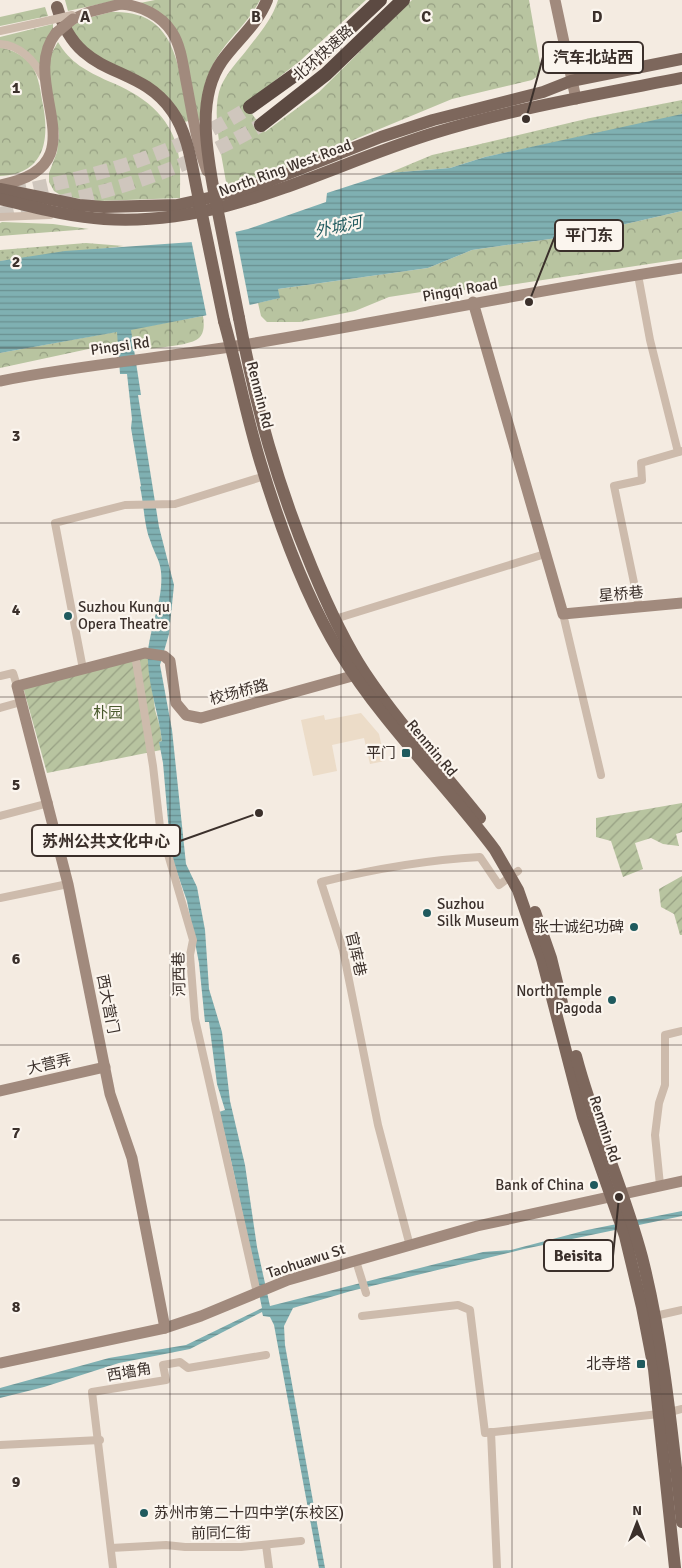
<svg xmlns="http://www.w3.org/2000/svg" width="682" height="1568" font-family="Signika,'Noto Sans SC',sans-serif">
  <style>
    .grass { fill: url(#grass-dots) }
    .forest { fill: url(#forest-crowns) }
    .garden { fill: url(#garden-furrows) }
    .plaza { fill: #ecdcc8 }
    .water { fill: url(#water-rules) }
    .pier { fill: #f4ebe1 }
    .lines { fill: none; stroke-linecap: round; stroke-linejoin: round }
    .highway-tunnel { stroke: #cfc6bd; stroke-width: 14; stroke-dasharray: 14 7; stroke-linecap: butt }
    .street { stroke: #cdbbac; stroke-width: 8 }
    .secondary { stroke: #a18a7d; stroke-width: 11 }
    .primary { stroke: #7d675c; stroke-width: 12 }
    .highway { stroke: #5c4a42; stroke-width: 14 }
    .street-bridge { stroke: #cdbbac; stroke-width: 8 }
    .secondary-bridge { stroke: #a18a7d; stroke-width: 11 }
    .primary-bridge { stroke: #7d675c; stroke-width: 12 }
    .grid { fill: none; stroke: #3b302b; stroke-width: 1; stroke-opacity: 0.55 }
    .poi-dot { fill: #1f5a5e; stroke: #fbf5ee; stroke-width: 2 }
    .labels { text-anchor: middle; stroke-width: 4.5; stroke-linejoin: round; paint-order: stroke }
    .street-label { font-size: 15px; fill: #3b302b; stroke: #fbf5ee }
    .poi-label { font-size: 15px; fill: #3b302b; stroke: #fbf5ee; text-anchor: end }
    .park-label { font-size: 15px; fill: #4a5a2e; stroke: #fbf5ee }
    .water-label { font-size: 16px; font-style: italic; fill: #1f5a5e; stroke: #fbf5ee }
    .grid-label { font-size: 16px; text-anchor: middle; font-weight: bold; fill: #3b302b; stroke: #fbf5ee; stroke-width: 4.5; stroke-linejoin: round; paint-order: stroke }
    .leader { fill: none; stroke: #3b302b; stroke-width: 2 }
    .callout-dot { fill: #3b302b; stroke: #fbf5ee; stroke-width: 2 }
    .callout { fill: #fbf5ee; stroke: #3b302b; stroke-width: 2 }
    .callout-label { font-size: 16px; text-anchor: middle; font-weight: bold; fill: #3b302b }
  </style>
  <defs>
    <pattern id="grass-dots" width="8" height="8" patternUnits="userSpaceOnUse" patternTransform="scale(1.25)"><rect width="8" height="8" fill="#b8c4a0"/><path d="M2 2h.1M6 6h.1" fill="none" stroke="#97a083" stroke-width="1.8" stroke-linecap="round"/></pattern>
    <pattern id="forest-crowns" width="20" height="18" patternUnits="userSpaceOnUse" patternTransform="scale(1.25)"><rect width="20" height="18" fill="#b8c4a0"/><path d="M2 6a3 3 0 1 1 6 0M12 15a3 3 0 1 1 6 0" fill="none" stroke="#97a083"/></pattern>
    <pattern id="garden-furrows" width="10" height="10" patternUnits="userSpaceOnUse" patternTransform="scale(1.25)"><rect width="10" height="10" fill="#b8c4a0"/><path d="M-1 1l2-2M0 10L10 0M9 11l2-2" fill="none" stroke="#97a083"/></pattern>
    <pattern id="water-rules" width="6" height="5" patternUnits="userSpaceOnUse" patternTransform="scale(1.25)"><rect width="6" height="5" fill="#7fb0b2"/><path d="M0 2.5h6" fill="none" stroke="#699091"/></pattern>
  </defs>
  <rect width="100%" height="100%" fill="#f4ebe1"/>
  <g class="grass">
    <path d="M682 100V114L670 118 485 157 450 168 389 173 432 155 472 146 590 118Z"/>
    <path d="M86 243 124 246 0 261V250Z"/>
  </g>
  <g class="forest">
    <path d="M65 0H118L68 11Z"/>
    <path d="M155 0H260C253 13 244 24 234 35 211 61 200 85 201 120L198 121 183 49 140 3Z"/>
    <path d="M278 0H366L301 60 245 104 265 132 319 92 412 0H529L541 69 538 76 532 80 452 99 288 167 227 188C223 159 210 113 221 86 227 73 237 62 246 51 258 35 272 20 278 0Z"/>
    <path d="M45 7 48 16 0 26V17Z"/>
    <path d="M111 12C179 9 178 70 189 121L184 122C164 76 124 79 89 51 82 45 76 35 69 27L88 18Z"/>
    <path d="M53 24V29L43 49 40 67 0 41V37Z"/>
    <path d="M58 42C70 63 87 71 108 81 141 94 171 115 178 152 181 167 180 183 180 198L99 201 62 196 54 191 49 182V173L57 152 59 134 46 63Z"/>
    <path d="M0 47C12 50 21 54 30 63 38 74 40 87 42 100 50 137 47 174 0 176Z"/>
    <path d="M682 211V259L484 289 421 292 389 297 355 311 300 322H267L261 316 258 303 279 298 278 289 428 268 472 250 578 235Z"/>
    <path d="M2 222 53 224 89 229 0 236V223Z"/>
    <path d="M203 316C204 324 205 332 199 338 189 348 126 350 109 352L107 345 0 368V353Z"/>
  </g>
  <g class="garden">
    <path d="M148 654 155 710 160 727 162 741 159 742 161 750 47 773 23 687Z"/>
    <path d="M682 803V832L676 834 679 846 663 844 651 838 635 843 643 869 623 877 611 841 596 837V818Z"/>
    <path d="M682 876V935H680L674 914 661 907 659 889Z"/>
  </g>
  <path class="plaza" d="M361 713 379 734 385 761 370 764 364 738 332 745 337 771 313 776 301 720 324 715 325 720Z"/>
  <path class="water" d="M682 114V211L578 235 472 250 428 268 278 289 280 298 203 316 131 330 141 395H138L159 527 174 585 169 634 160 665 172 730 186 864 197 887 205 930 209 989 222 1032 230 1101 245 1165 257 1247 270 1306 483 1252 511 1250 587 1230 682 1211V1216L524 1249 351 1291 293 1308 284 1326 285 1345 325 1568H319L274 1325 270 1317 263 1316 262 1312 190 1349 119 1363 44 1387 0 1398V1388L109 1358 186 1345 262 1308C248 1242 236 1176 219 1112L225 1110 217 1084 209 1022H205L199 963 187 901 171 855 163 763 159 742 162 741C159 715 149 689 148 662 146 641 159 610 161 587 163 562 157 561 150 540 144 525 144 504 140 487L141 486 131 428 132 419 127 374H120L117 332 0 353V261L65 251 193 242 248 229 326 202 327 193 389 173 450 168 485 157Z"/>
  <path class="pier" d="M235 230 250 307 207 318 191 239Z"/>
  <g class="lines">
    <g class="highway-tunnel">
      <path d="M13 193C100 175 175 155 250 107"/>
      <path d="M59 202C131 187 198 162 261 125"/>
      <path d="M0 214 36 206"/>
    </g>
    <g class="street">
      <path d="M0 31 51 20"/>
      <path d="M0 44C20 45 35 61 43 78"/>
      <path d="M0 217 50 215"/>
      <path d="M638 275 650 340 678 452"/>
      <path d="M639 607 614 486 642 480 641 463 682 451"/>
      <path d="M563 614 601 775"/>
      <path d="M335 619 545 554"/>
      <path d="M135 655 153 766 160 827 193 940 190 955 195 1019 257 1293"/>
      <path d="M83 669 55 523 125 505 175 504 265 476"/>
      <path d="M0 676 13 673 17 686"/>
      <path d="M0 708 21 702"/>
      <path d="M0 816 49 803"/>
      <path d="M0 898 68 884"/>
      <path d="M660 1185 655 1135 659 1103 665 1085V1035L682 1031"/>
      <path d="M410 1246 378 1125 343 950 321 882C374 869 425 860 480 857L499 885 518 871"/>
      <path d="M356 1261 366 1293"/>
      <path d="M362 1316 458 1305 470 1310 485 1433 659 1414"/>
      <path d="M655 1316 682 1310"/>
      <path d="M670 1412 682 1409"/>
      <path d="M491 1432 497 1567"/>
      <path d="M0 1445 100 1440"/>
      <path d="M266 1545 269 1568"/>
      <path d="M111 1548 166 1545 185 1547H241L301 1541"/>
      <path d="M113 1568 92 1392 166 1380 163 1365 180 1362 188 1368 266 1355"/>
    </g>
    <g class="secondary">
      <path d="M555 0 576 99"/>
      <path d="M120 4C140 5 161 15 172 32 181 46 183 65 186 81 192 111 196 142 207 171"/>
      <path d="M73 19 89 12 125 3"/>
      <path d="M0 185C104 166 16 83 56 33"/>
      <path d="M473 302 563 614 682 603"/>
      <path d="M0 381C80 365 162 358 243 345 389 321 535 290 682 268"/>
      <path d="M0 1091 105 1067"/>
      <path d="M165 1328 132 1158 110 1094 68 884 17 686 145 653 164 656 170 661 176 703 186 715 201 718 363 673"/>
      <path d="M0 1363 165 1328 201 1316 288 1280 477 1226 682 1181"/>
    </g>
    <g class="primary">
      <path d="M57 7C79 82 136 60 172 111 189 135 192 168 198 195"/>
      <path d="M0 189 79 205 104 207 177 205 249 189 381 137 433 120 543 92 571 81 682 59"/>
      <path d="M214 192C207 152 196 98 222 61 237 40 257 25 267 0"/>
      <path d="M0 199C34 207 69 217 104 219 225 227 323 167 434 133 515 108 599 94 682 78"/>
      <path d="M239 318C256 408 277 484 312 568 327 604 343 640 365 673 399 724 442 770 480 818"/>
      <path d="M224 321C237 367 246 415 260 461 279 524 305 596 340 653 384 725 445 783 495 850L518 890 542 959 583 1117 625 1236 642 1307 654 1369 675 1568"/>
      <path d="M535 912 551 958 562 1003"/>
      <path d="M576 1056C594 1125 624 1189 642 1257 664 1344 672 1433 682 1522"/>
    </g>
    <g class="highway">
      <path d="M250 107 317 59 380 0"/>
      <path d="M261 125 326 74 403 0"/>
    </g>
    <path class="street-bridge" d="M51 20 72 15"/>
    <path class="secondary-bridge" d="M56 33 73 19"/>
    <g class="primary-bridge">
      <path d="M214 192 239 318"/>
      <path d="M198 195 224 321"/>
    </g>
  </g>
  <path class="grid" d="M170 0V1568M341 0V1568M512 0V1568M0 174H682M0 348H682M0 523H682M0 697H682M0 871H682M0 1045H682M0 1220H682M0 1394H682"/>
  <g class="poi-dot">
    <circle cx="68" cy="616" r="5"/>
    <rect x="401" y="748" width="10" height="10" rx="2.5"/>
    <circle cx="427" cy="913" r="5"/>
    <circle cx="634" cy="927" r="5"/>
    <circle cx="612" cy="1000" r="5"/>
    <circle cx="594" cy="1185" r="5"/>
    <rect x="636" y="1359" width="10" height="10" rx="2.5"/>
    <circle cx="144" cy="1513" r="5"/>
  </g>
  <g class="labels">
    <g class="street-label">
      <text transform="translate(323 53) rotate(-42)" y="5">北环快速路</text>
      <text transform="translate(285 168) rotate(-20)" y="5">North Ring West Road</text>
      <text transform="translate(460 290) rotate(-10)" y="5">Pingqi Road</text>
      <text transform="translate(120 346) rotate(-8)" y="5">Pingsi Rd</text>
      <text transform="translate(260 395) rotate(76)" y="5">Renmin Rd</text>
      <text transform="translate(621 594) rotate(-5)" y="5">星桥巷</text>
      <text transform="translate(239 692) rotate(-15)" y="5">校场桥路</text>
      <text transform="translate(432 748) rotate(50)" y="5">Renmin Rd</text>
      <text transform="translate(356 954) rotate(77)" y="5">官库巷</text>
      <text transform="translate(179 974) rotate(-91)" y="5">河西巷</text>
      <text transform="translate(108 1004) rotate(79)" y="5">西大营门</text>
      <text transform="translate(49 1064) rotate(-13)" y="5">大营弄</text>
      <text transform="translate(605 1129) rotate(72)" y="5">Renmin Rd</text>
      <text transform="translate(306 1261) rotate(-18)" y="5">Taohuawu St</text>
      <text transform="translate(129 1372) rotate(-10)" y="5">西墙角</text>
      <text transform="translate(221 1533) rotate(-1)" y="5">前同仁街</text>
    </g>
    <g class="poi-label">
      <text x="78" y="612" text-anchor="start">Suzhou Kunqu<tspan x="78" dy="17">Opera Theatre</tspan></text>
      <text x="396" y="758">平门</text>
      <text x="437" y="909" text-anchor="start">Suzhou<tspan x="437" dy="17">Silk Museum</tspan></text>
      <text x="624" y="932">张士诚纪功碑</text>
      <text x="602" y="996">North Temple<tspan x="602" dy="17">Pagoda</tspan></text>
      <text x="584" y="1190">Bank of China</text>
      <text x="631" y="1369">北寺塔</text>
      <text x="154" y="1518" text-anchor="start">苏州市第二十四中学(东校区)</text>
    </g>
    <g class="park-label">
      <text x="108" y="718">朴园</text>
    </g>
    <g class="water-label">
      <text transform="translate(338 226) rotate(-12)" y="6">外城河</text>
    </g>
  </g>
  <g class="grid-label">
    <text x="85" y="22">A</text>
    <text x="256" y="22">B</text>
    <text x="426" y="22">C</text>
    <text x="597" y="22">D</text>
    <text x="16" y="93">1</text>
    <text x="16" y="267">2</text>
    <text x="16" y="441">3</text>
    <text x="16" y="615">4</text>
    <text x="16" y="790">5</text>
    <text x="16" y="964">6</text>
    <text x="16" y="1138">7</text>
    <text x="16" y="1312">8</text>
    <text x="16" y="1487">9</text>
  </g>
  <path class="leader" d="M526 119L543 57M529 302L555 236M259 813L180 841M619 1197L613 1256"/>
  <g class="callout-dot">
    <circle cx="526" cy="119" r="5"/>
    <circle cx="529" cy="302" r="5"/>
    <circle cx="259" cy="813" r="5"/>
    <circle cx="619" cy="1197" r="5"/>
  </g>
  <g class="callout">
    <rect x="543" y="42" width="100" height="31" rx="5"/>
    <rect x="555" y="220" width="68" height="31" rx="5"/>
    <rect x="32" y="825" width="148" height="31" rx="5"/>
    <rect x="544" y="1240" width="69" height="31" rx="5"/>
  </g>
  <g class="callout-label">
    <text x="593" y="63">汽车北站西</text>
    <text x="589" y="241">平门东</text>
    <text x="106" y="847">苏州公共文化中心</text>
    <text x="578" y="1261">Beisita</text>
  </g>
  <g transform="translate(637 1523)" stroke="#fbf5ee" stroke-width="4" paint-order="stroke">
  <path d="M0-4L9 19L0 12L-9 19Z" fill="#3b302b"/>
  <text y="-8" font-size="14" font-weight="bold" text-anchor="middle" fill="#3b302b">N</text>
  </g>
</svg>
